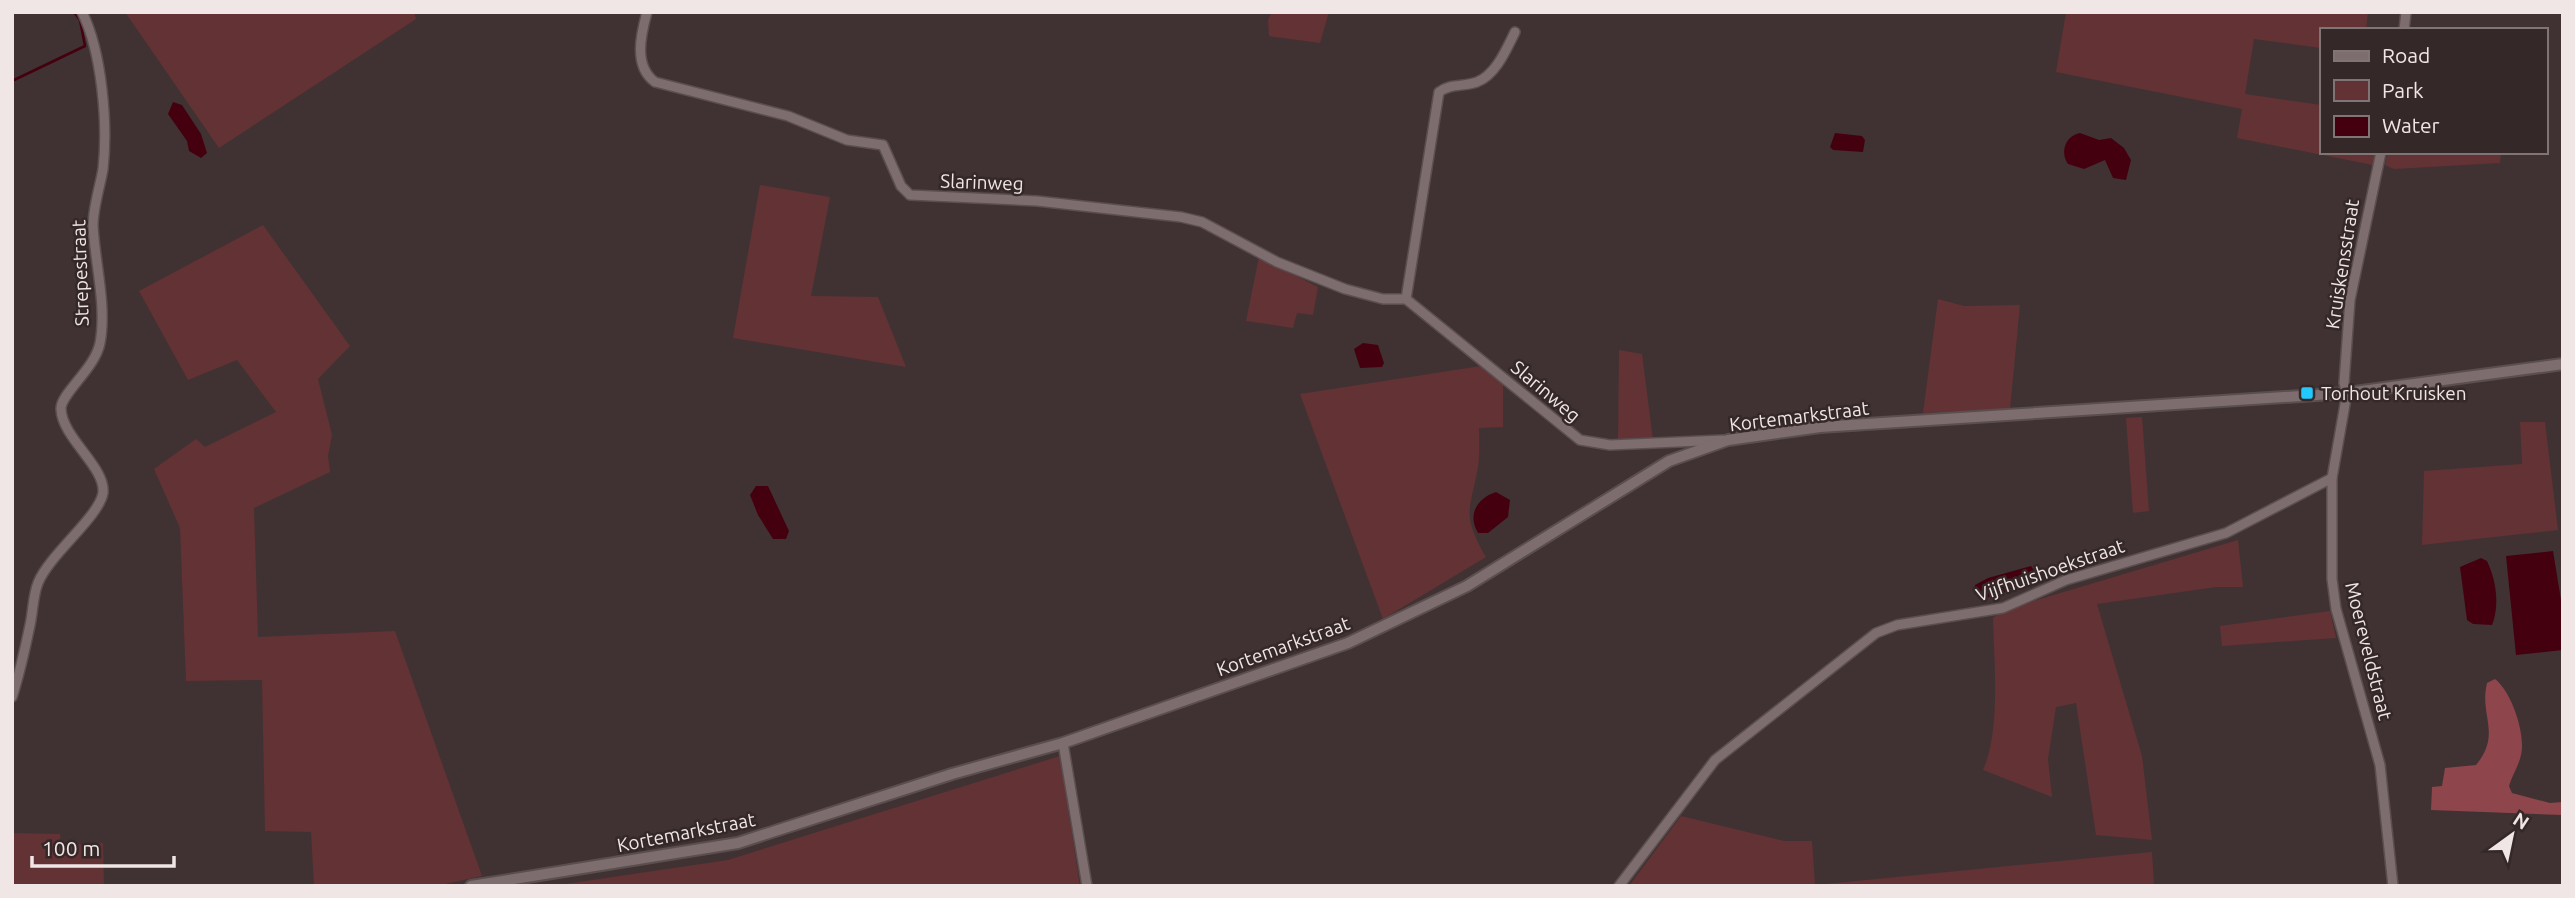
<svg xmlns="http://www.w3.org/2000/svg" width="2575" height="898" font-family="Ubuntu,sans-serif">
  <style>
    .green { fill: #633235 }
    .forest { fill: #8e454b }
    .water { fill: #45000f }
    .lines { fill: none; stroke-linecap: round; stroke-linejoin: round }
    .stream { stroke: #45000f; stroke-width: 2.5 }
    .minor-casing { stroke: #5b4e4f; stroke-width: 12 }
    .tertiary-casing { stroke: #5b4e4f; stroke-width: 14 }
    .minor { stroke: #7d6d6e; stroke-width: 9 }
    .tertiary { stroke: #7d6d6e; stroke-width: 10 }
    .poi-dot { fill: #23c9fe; stroke: #352828; stroke-width: 2.5 }
    .labels { text-anchor: middle; stroke-width: 5; stroke-linejoin: round; paint-order: stroke }
    .street-label { font-size: 19px; fill: #f0e6e6; stroke: #352828 }
    .poi-label { font-size: 19px; fill: #f0e6e6; stroke: #352828; text-anchor: start }
  </style>
  <rect width="100%" height="100%" fill="#403232"/>
  <g class="green">
    <path d="M125 12H414L416 19 219 148Z"/>
    <path d="M1272 12H1329L1320 43 1269 36 1268 20Z"/>
    <path d="M2066 12H2368L2366 30H2321V48L2254 39 2245 94 2321 105V152H2376L2373 165 2237 138 2242 109 2056 72Z"/>
    <path d="M2388 152H2501L2500 163 2394 169 2385 165Z"/>
    <path d="M760 185 830 197 811 296 878 297 906 367 733 338Z"/>
    <path d="M263 225 350 346 318 379 332 435 328 456 330 472 254 508 258 637 395 631 482 876 436 886H314L311 832 265 831 262 680 186 681 180 528 154 469 196 439 205 447 276 412 237 360 188 380 139 291Z"/>
    <path d="M1259 257 1318 287 1313 315 1297 313 1293 328 1246 321Z"/>
    <path d="M1938 299 1964 306 2020 305 2010 409 1923 413Z"/>
    <path d="M1619 350 1642 354 1653 440 1618 441Z"/>
    <path d="M1481 366 1503 384V427L1479 428C1479 440 1480 454 1478 467 1470 512 1461 513 1486 557L1383 619 1300 394Z"/>
    <path d="M2142 417 2149 511 2133 513 2126 418Z"/>
    <path d="M2520 422H2545L2558 530 2422 545 2424 471 2522 464Z"/>
    <path d="M2238 540 2243 587H2216L2097 604 2142 756 2152 840 2096 835 2076 703 2056 707 2048 759 2052 797 1983 770C2001 729 1994 662 1993 618L2004 610Z"/>
    <path d="M2330 611 2336 638 2222 646 2220 626Z"/>
    <path d="M1060 756 1080 886H552L728 860Z"/>
    <path d="M1681 816 1784 841H1812L1815 885 2152 852 2154 886H1629Z"/>
    <path d="M12 833 60 834 61 845 103 843 104 886H12Z"/>
  </g>
  <path class="forest" d="M2495 679C2512 692 2526 735 2521 755 2519 765 2512 776 2509 786L2512 793 2550 803 2563 802V815L2431 810 2432 787 2442 786 2445 768 2476 765C2502 733 2479 716 2487 683Z"/>
  <g class="water">
    <path d="M173 102 182 105 201 134 207 153 201 158 189 151 187 141 168 114Z"/>
    <path d="M1835 133 1862 136 1865 140 1863 152 1833 150 1830 147Z"/>
    <path d="M2080 133 2099 140 2111 138 2124 148 2131 160 2126 180 2113 178 2105 160 2084 169 2068 164C2060 152 2065 136 2080 133Z"/>
    <path d="M1363 343 1378 345 1384 363 1382 367 1360 368 1354 349Z"/>
    <path d="M756 486H768L789 531 786 539H773L758 515 750 495Z"/>
    <path d="M1496 492 1510 500 1508 517 1488 533H1478C1467 515 1477 498 1496 492Z"/>
    <path d="M2553 551 2563 612V650L2516 655 2506 556Z"/>
    <path d="M2481 558 2487 561C2496 580 2500 605 2492 625L2473 624 2467 620 2460 567Z"/>
    <path d="M2031 566 2035 572C2028 586 1996 596 1980 599L1974 593 1975 585 1988 578Z"/>
  </g>
  <g class="lines">
    <path class="stream" d="M12 81 85 46 80 20 74 12"/>
    <defs>
      <g id="minor">
        <path d="M647 12C641 34 633 66 655 82L788 116 847 140 883 145 901 186 910 195 1037 201 1181 217 1202 222 1277 262 1345 289 1383 299H1406L1580 440 1610 445 1723 440"/>
        <path d="M2404 30 2406 12"/>
        <path d="M2381 152 2350 300 2344 383 2347 393 2332 478V579L2336 609 2380 765 2393 886"/>
        <path d="M1406 299 1439 92C1451 83 1464 87 1477 82 1496 75 1507 48 1515 32"/>
        <path d="M12 697C20 673 25 649 30 625 33 612 33 595 38 583 49 555 99 517 103 493 106 467 62 438 61 409 60 394 95 369 100 343 107 306 95 263 93 226 93 207 100 187 103 169 108 124 102 52 82 12"/>
        <path d="M1063 743 1087 886"/>
        <path d="M1619 886 1715 760 1876 633 1897 625 2003 608 2066 580 2226 533 2332 478"/>
      </g>
      <path id="tertiary" d="M471 886 738 843 952 774 1063 743 1348 643 1467 586 1669 461 1728 440 1820 427 2347 393 2563 364"/>
    </defs>
    <use href="#minor" class="minor-casing"/>
    <use href="#tertiary" class="tertiary-casing"/>
    <use href="#minor" class="minor"/>
    <use href="#tertiary" class="tertiary"/>
  </g>
  <rect class="poi-dot" x="2300" y="386" width="14" height="14" rx="3.5"/>
  <g class="labels">
    <g class="street-label">
      <text transform="translate(982 182) rotate(2)" y="7">Slarinweg</text>
      <text transform="translate(2342 264) rotate(-81)" y="7">Kruiskensstraat</text>
      <text transform="translate(80 273) rotate(-92)" y="7">Strepestraat</text>
      <text transform="translate(1546 391) rotate(40)" y="7">Slarinweg</text>
      <text transform="translate(1799 416) rotate(-7)" y="7">Kortemarkstraat</text>
      <text transform="translate(2050 570) rotate(-19)" y="7">Vijfhuishoekstraat</text>
      <text transform="translate(1283 646) rotate(-20)" y="7">Kortemarkstraat</text>
      <text transform="translate(2369 651) rotate(76)" y="7">Moereveldstraat</text>
      <text transform="translate(686 832) rotate(-11)" y="7">Kortemarkstraat</text>
    </g>
    <g class="poi-label">
      <text x="2321" y="400">Torhout Kruisken</text>
    </g>
  </g>
  <rect width="2575" height="898" fill="none" stroke="#f0e6e6" stroke-width="28"/>
  <rect x="2320" y="28" width="228" height="126" fill="#352828" stroke="#807474" stroke-width="2"/>
  <rect x="2334" y="51" width="35" height="10" fill="#7d6d6e" stroke="#807474" stroke-width="2"/>
  <text x="2382" y="63" font-size="21" fill="#f0e6e6">Road</text>
  <rect x="2334" y="80" width="35" height="21" fill="#633235" stroke="#807474" stroke-width="2"/>
  <text x="2382" y="98" font-size="21" fill="#f0e6e6">Park</text>
  <rect x="2334" y="116" width="35" height="21" fill="#45000f" stroke="#807474" stroke-width="2"/>
  <text x="2382" y="133" font-size="21" fill="#f0e6e6">Water</text>
  <g transform="translate(2512 835) rotate(33)" stroke="#352828" stroke-width="5" paint-order="stroke">
  <path d="M0-5L12 26L0 18L-12 26Z" fill="#f0e6e6"/>
  <text y="-10" font-size="19" font-weight="bold" text-anchor="middle" fill="#f0e6e6">N</text>
  </g>
  <path d="M32 856v10h142v-10" fill="none" stroke="#f0e6e6" stroke-width="3.5"/>
  <text x="42" y="856" font-size="21" fill="#f0e6e6" stroke="#352828" stroke-width="5" paint-order="stroke">100 m</text>
</svg>
